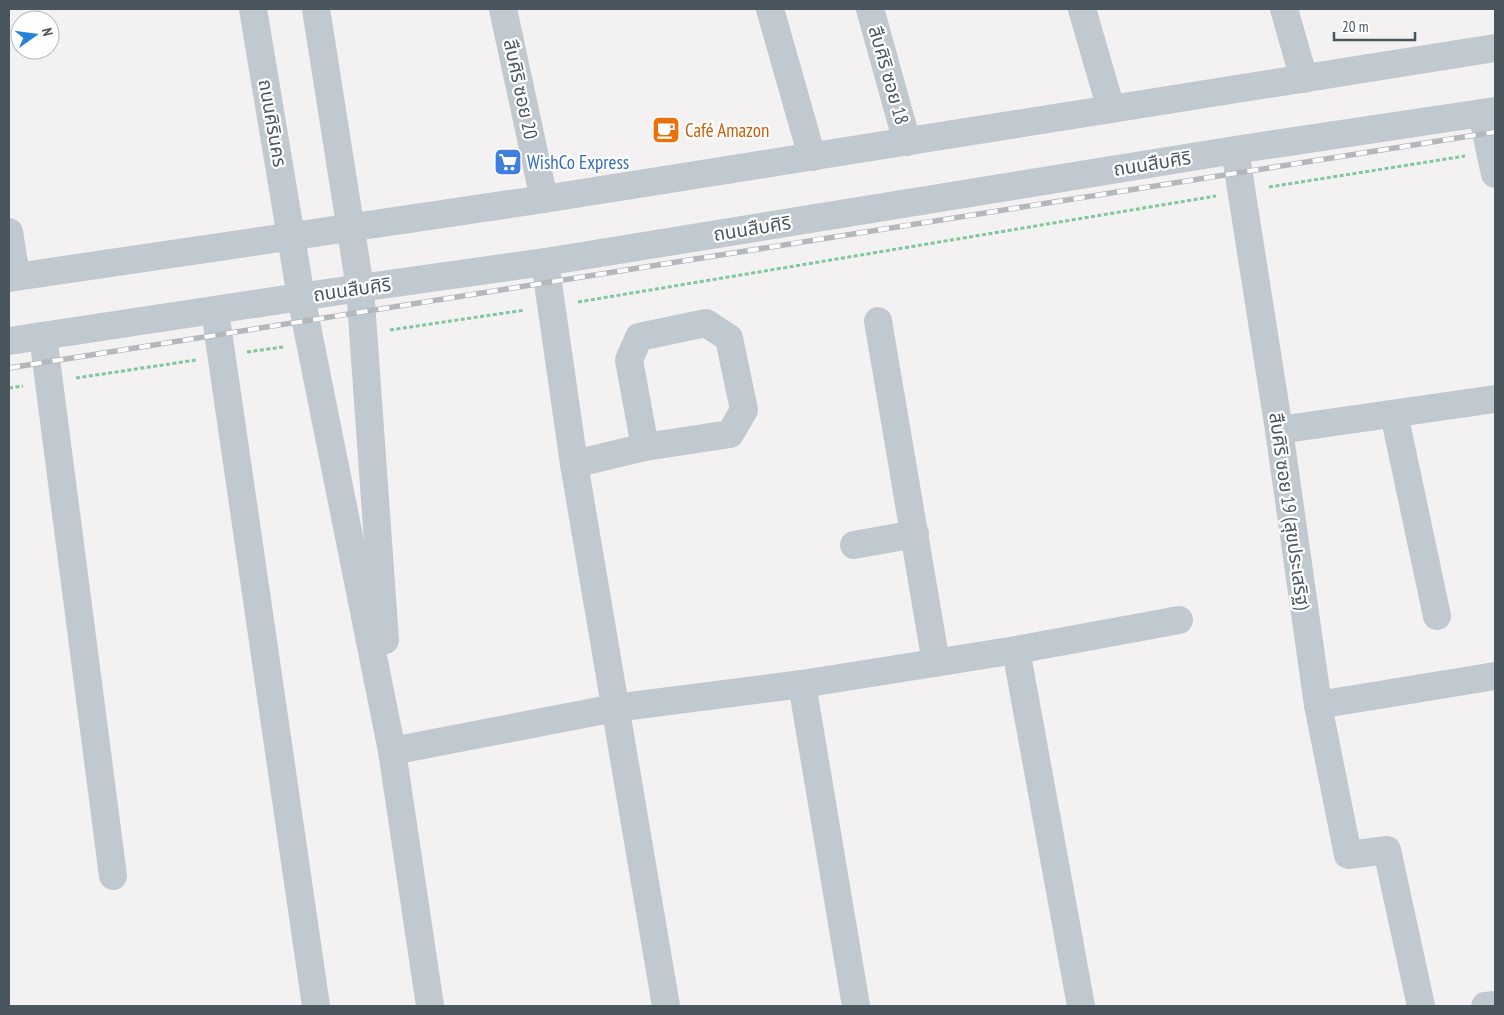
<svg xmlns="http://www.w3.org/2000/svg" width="1504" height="1015" font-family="'PT Sans Narrow','Noto Sans Thai',sans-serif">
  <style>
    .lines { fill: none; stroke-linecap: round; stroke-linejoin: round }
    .path { stroke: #7dc99d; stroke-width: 3; stroke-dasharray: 4 2.5; stroke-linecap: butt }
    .minor { stroke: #c0c9cf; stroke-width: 28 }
    .tertiary { stroke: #c0c9cf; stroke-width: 28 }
    .rail-casing { stroke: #b4b7bb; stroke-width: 5.5 }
    .rail { stroke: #fff; stroke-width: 4; stroke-dasharray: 11; stroke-linecap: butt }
    .labels { text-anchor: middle; stroke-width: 4.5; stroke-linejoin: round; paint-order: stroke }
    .street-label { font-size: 19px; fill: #4a565e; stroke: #fff }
    .food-label { font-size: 19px; fill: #c56008; stroke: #fff; text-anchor: start }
    .shop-label { font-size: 19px; fill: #366cbe; stroke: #fff; text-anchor: start }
  </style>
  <rect width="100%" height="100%" fill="#f3f1f1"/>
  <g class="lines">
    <g class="path">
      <path d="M1269 187 1465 156"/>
      <path d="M578 302 1216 196"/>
      <path d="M390 330 525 310"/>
      <path d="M247 352 283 347"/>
      <path d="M76 378 196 360"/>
      <path d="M9 388 23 386"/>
    </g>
    <g class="minor">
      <path d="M503 9 544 199"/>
      <path d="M770 9 812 157"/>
      <path d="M870 9 907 142"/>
      <path d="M1082 9 1111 109"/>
      <path d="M1284 9 1304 79"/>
      <path d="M1482 113 1495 174"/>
      <path d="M1235 150 1279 430 1318 705 1348 855 1387 850 1421 1006"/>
      <path d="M9 232 16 276"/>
      <path d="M545 262 574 464 666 1006"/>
      <path d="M360 288 385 640"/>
      <path d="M301 297 392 751 430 1006"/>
      <path d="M215 311 316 1006"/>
      <path d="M878 321 936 663"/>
      <path d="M43 336 113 876"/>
      <path d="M1394 414 1437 616"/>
      <path d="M1279 430 1495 399"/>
      <path d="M574 464 645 447 730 434 744 410 729 338 706 323 639 337 629 360 645 447"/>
      <path d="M854 545 915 534"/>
      <path d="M1016 650 1179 620"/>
      <path d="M802 684 856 1006"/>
      <path d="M1318 705 1495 676"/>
      <path d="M392 751 615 708 802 684 1016 650 1081 1006"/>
      <path d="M1485 1006 1495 1005"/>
    </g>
    <g class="tertiary">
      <path d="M253 9 301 297"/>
      <path d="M316 9 360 288"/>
      <path d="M9 278 544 199 1495 48"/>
      <path d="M9 341 360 288 545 262 1235 150 1495 111"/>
    </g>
    <defs>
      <path id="rail" d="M9 368 1495 132"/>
    </defs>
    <use href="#rail" class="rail-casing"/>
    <use href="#rail" class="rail"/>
  </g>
  <defs>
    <symbol id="cafe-square" viewBox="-11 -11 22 22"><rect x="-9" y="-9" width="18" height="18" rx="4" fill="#e8710a" stroke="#fff"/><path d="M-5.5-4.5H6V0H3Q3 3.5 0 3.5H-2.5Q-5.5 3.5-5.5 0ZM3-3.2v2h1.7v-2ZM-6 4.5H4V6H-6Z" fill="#fff"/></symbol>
    <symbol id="supermarket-square" viewBox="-11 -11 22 22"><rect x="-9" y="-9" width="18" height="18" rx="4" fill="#3f7fe0" stroke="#fff"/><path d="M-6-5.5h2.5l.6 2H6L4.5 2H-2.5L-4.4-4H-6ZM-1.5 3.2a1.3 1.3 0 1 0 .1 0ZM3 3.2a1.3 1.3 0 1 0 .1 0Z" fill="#fff"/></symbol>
  </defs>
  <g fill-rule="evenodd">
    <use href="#cafe-square" x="650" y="114" width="32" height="32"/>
    <use href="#supermarket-square" x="492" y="146" width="32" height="32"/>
  </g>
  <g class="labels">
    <g class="street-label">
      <text transform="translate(889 75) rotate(74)" y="7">สืบศิริ ซอย 18</text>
      <text transform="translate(521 89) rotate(78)" y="7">สืบศิริ ซอย 20</text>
      <text transform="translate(273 123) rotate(80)" y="7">ถนนศิรินคร</text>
      <text transform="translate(1152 163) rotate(-9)" y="7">ถนนสืบศิริ</text>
      <text transform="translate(752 228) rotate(-9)" y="7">ถนนสืบศิริ</text>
      <text transform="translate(352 289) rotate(-8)" y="7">ถนนสืบศิริ</text>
      <text transform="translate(1290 511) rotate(82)" y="7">สืบศิริ ซอย 19 (สุขประเสริฐ)</text>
    </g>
    <g class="food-label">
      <text x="685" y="137">Café Amazon</text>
    </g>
    <g class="shop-label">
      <text x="527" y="169">WishCo Express</text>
    </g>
  </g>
  <rect width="1504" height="1015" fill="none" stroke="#4a565e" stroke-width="20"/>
  <g transform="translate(35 35) rotate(76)"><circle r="24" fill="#ffffff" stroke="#b7bbbf"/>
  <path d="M0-4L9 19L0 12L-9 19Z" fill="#2583da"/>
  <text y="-8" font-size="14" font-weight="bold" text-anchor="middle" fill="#4a565e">N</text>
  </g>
  <path d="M1334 32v8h81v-8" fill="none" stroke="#4a565e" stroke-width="2.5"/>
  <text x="1342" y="32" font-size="15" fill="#4a565e" stroke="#ffffff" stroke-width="4" paint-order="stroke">20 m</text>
</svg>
